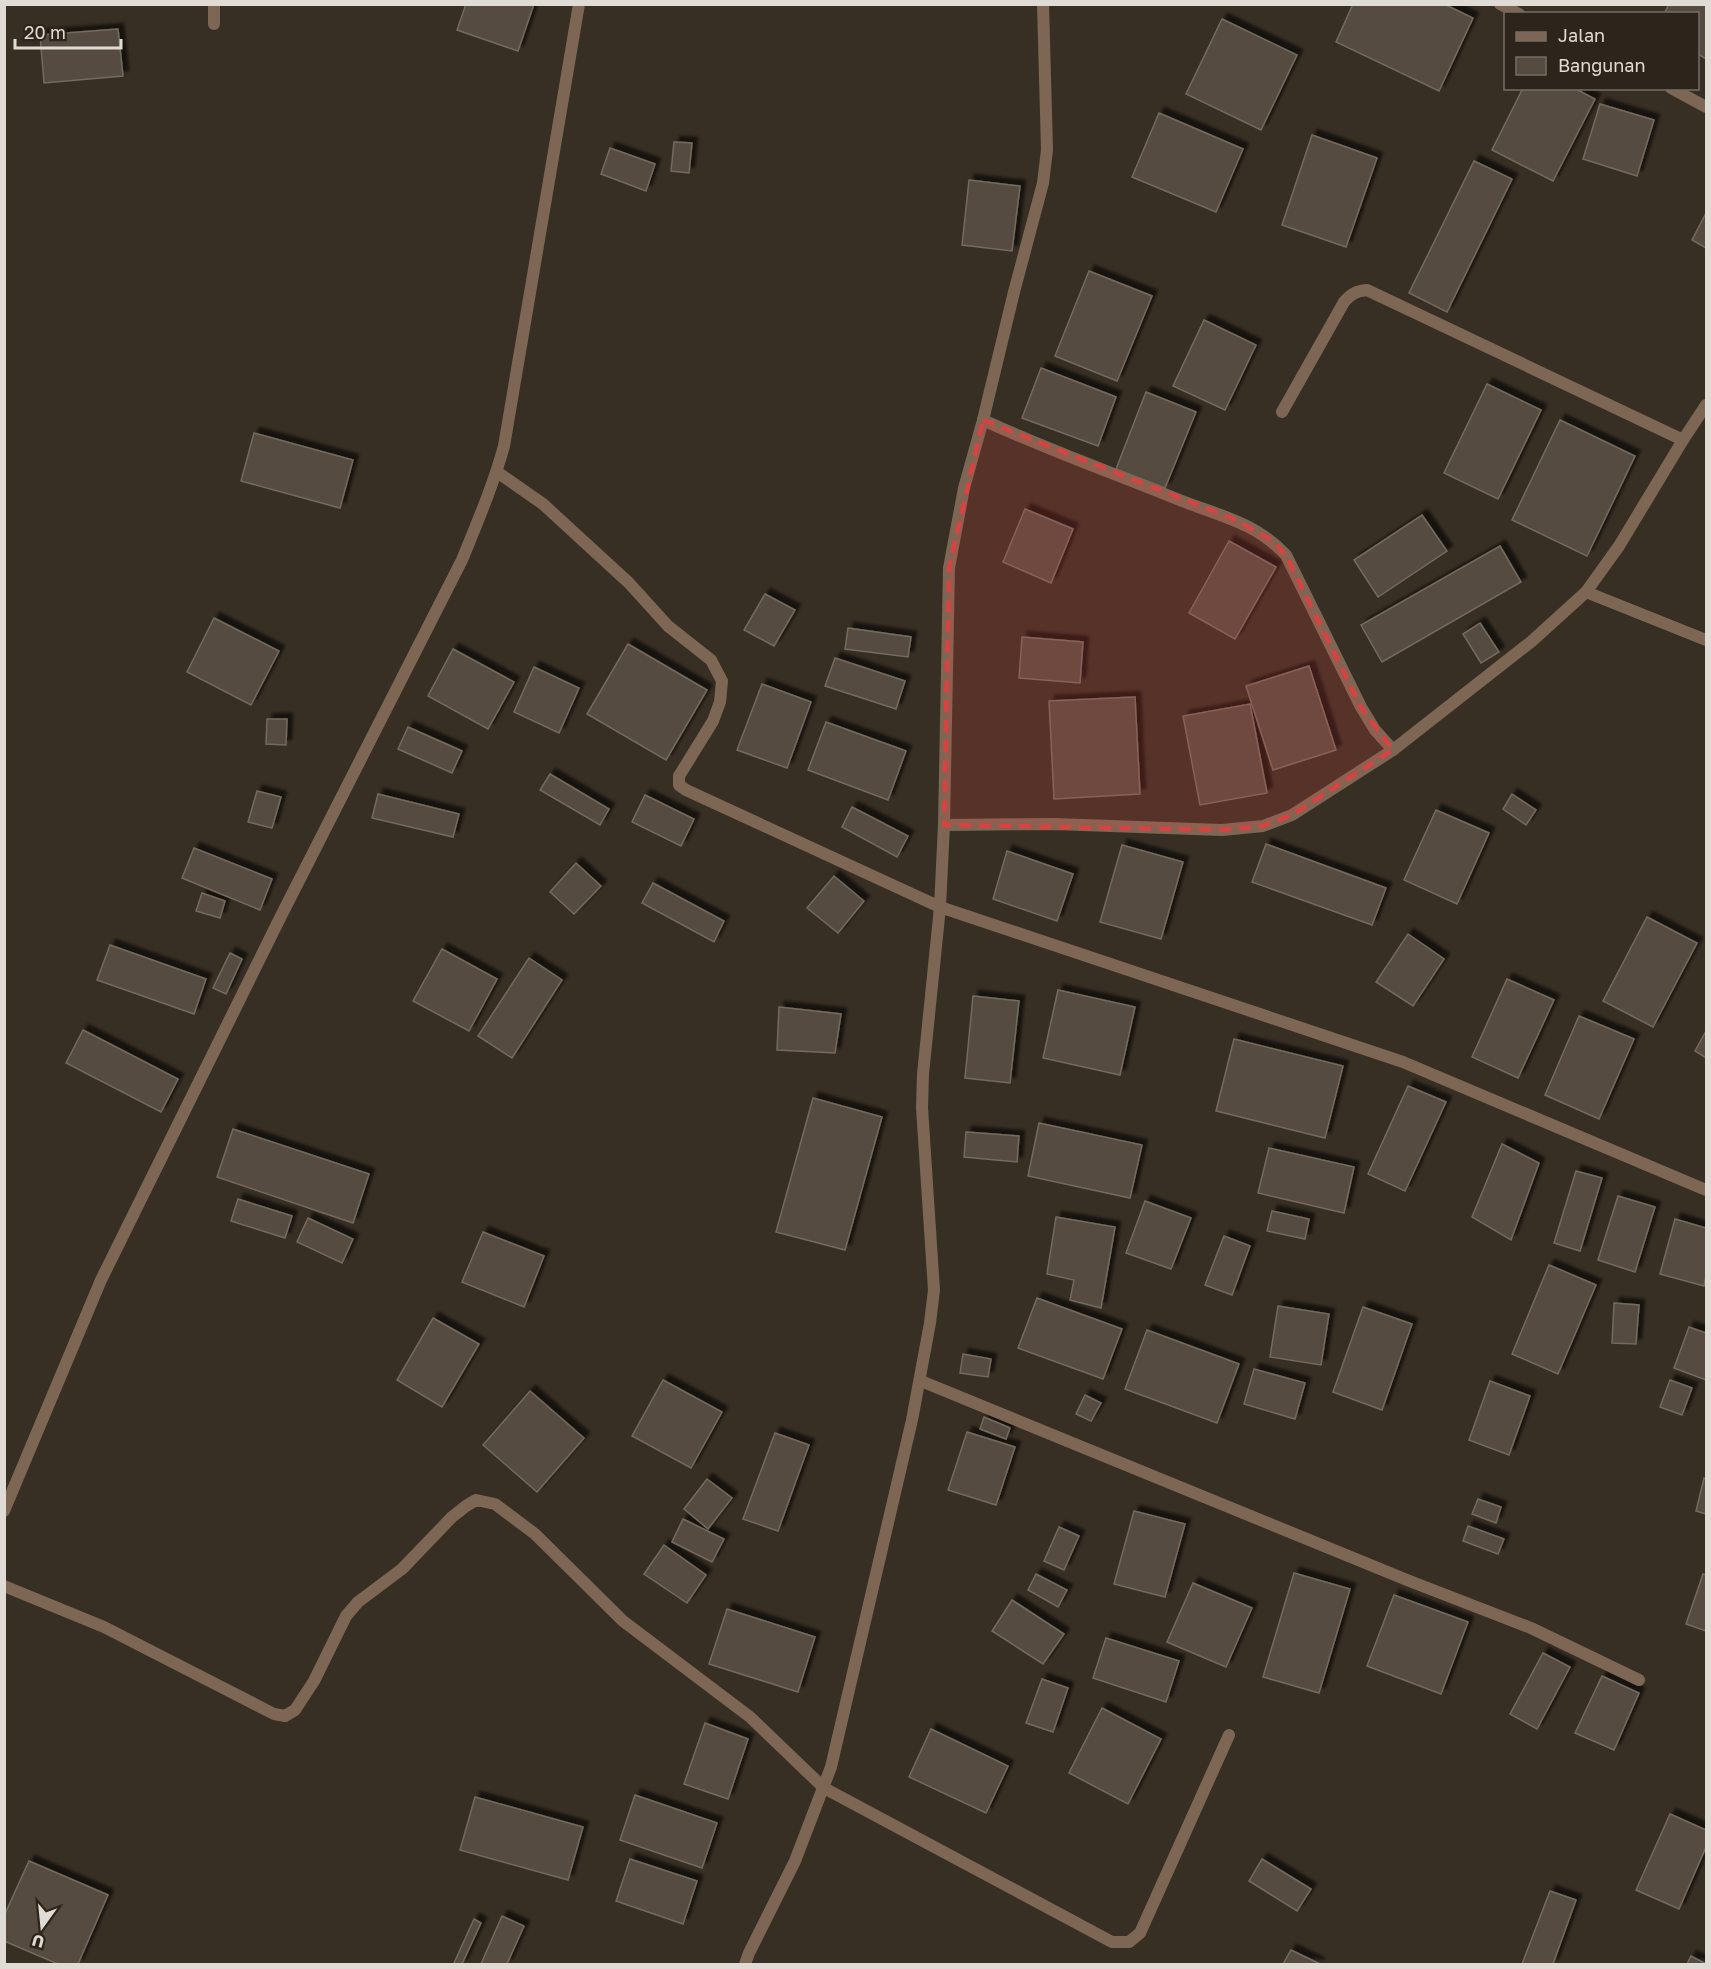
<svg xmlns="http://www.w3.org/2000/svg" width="1711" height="1969" font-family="'Golos Text',sans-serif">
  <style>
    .building { fill: #554b40; stroke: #746a5e; stroke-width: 1.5; filter: url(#shadow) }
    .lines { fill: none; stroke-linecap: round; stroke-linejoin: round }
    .street { stroke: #7d6754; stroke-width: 12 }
    .marked { fill: #d84342; fill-opacity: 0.2; stroke: #d84342; stroke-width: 4.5; stroke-dasharray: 12 8; stroke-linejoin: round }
  </style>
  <defs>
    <filter id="shadow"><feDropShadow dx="5.5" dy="-5.5" stdDeviation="1.5" flood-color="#0009"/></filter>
  </defs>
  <rect width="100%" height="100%" fill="#382f24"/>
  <g class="building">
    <path d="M466 4H534L518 51 457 30Z"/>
    <path d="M1353 4H1444L1473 18 1439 91 1336 42Z"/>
    <path d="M1669 4H1706V59L1698 54V14H1664Z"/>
    <path d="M1222 19 1297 55 1261 130 1186 94Z"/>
    <path d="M118 29 123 76 44 83 40 35Z"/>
    <path d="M1523 88H1574L1595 99 1553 181 1492 150Z"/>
    <path d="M1600 104 1654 120 1637 176 1583 159Z"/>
    <path d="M1159 113 1243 149 1216 212 1132 177Z"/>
    <path d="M1312 135 1377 158 1346 247 1282 225Z"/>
    <path d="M674 142 692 143 689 173 671 171Z"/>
    <path d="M610 148 655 164 646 191 601 174Z"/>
    <path d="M1474 161 1512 179 1447 312 1409 293Z"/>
    <path d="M969 180 1020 186 1012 251 962 245Z"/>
    <path d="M1706 213V248L1692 240Z"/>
    <path d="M1089 271 1152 296 1117 381 1055 356Z"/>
    <path d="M1204 320 1256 345 1225 410 1173 386Z"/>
    <path d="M1041 368 1116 397 1098 446 1022 418Z"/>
    <path d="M1487 384 1541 410 1498 499 1444 473Z"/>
    <path d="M1146 392 1196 412 1165 488 1116 469Z"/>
    <path d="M1560 420 1635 456 1587 556 1512 520Z"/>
    <path d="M254 433 353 460 340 508 241 481Z"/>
    <path d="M1025 509 1073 529 1051 583 1003 562Z"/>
    <path d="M1422 515 1447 551 1378 597 1354 560Z"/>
    <path d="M1229 541 1276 567 1235 639 1189 613Z"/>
    <path d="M1500 546 1521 582 1382 662 1361 625Z"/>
    <path d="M765 594 795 610 774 646 744 630Z"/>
    <path d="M214 618 279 651 251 705 187 672Z"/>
    <path d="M1480 623 1499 652 1481 663 1463 634Z"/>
    <path d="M848 628 911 637 908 657 845 649Z"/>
    <path d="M1022 637 1083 642 1080 683 1019 678Z"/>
    <path d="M628 644 707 690 666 760 587 714Z"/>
    <path d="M453 649 514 682 488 729 428 696Z"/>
    <path d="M835 658 905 681 896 709 825 686Z"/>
    <path d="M1309 666 1336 750 1273 770 1246 686Z"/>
    <path d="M534 667 579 688 559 733 514 712Z"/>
    <path d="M762 684 811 702 787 768 737 750Z"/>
    <path d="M1135 697 1140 794 1054 799 1049 701Z"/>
    <path d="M1250 704 1267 793 1200 805 1183 716Z"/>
    <path d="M267 719H287L286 745 266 744Z"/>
    <path d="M826 722 906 751 888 800 808 770Z"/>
    <path d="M408 727 462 751 452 773 398 749Z"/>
    <path d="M550 774 609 809 600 825 540 790Z"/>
    <path d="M257 791 281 797 272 828 248 822Z"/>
    <path d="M378 794 459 814 453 837 372 818Z"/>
    <path d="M1512 794 1536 810 1526 825 1503 809Z"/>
    <path d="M645 795 694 819 681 846 632 822Z"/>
    <path d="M852 807 908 836 897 857 842 827Z"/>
    <path d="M1436 810 1489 833 1457 904 1404 880Z"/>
    <path d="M1266 844 1386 888 1372 925 1252 882Z"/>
    <path d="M1122 845 1183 862 1161 939 1100 922Z"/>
    <path d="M194 848 272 879 260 910 182 878Z"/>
    <path d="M1007 851 1073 874 1057 921 993 899Z"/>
    <path d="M576 863 601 886 574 914 550 892Z"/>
    <path d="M834 876 864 901 838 933 807 908Z"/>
    <path d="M653 883 724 921 714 942 642 903Z"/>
    <path d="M202 893 225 901 220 918 196 911Z"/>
    <path d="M1647 917 1697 943 1653 1027 1603 1001Z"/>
    <path d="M1408 934 1444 959 1413 1006 1376 982Z"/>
    <path d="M110 945 206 979 194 1014 97 980Z"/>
    <path d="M442 949 497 979 469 1031 413 1001Z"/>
    <path d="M230 953 242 959 226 994 213 988Z"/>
    <path d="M529 958 562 980 512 1058 478 1036Z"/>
    <path d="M1507 979 1554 1000 1518 1078 1472 1057Z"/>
    <path d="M1058 990 1135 1007 1120 1075 1043 1058Z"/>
    <path d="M973 996 1019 1001 1010 1083 965 1078Z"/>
    <path d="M779 1007 841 1014 835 1053 777 1050Z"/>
    <path d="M1579 1016 1634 1039 1599 1119 1545 1095Z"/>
    <path d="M83 1030 178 1079 161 1112 66 1063Z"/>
    <path d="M1706 1031V1058L1695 1051Z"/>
    <path d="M1234 1039 1343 1066 1325 1138 1216 1111Z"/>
    <path d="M1408 1086 1446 1102 1405 1191 1368 1174Z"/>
    <path d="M813 1098 882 1117 845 1250 776 1232Z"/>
    <path d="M1039 1123 1142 1145 1130 1198 1028 1176Z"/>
    <path d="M233 1129 369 1174 353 1223 217 1177Z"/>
    <path d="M966 1132 1019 1136 1017 1162 964 1157Z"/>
    <path d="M1502 1144 1539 1163 1511 1240 1472 1217Z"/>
    <path d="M1269 1148 1354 1167 1344 1213 1258 1193Z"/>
    <path d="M1576 1171 1602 1178 1580 1251 1554 1243Z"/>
    <path d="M1618 1196 1655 1207 1635 1272 1598 1260Z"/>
    <path d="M238 1199 292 1216 285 1238 231 1221Z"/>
    <path d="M1145 1201 1191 1218 1171 1269 1126 1253Z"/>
    <path d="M1272 1211 1309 1219 1305 1239 1267 1231Z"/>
    <path d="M1056 1217 1115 1227 1101 1308 1070 1300 1074 1280 1047 1274Z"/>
    <path d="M308 1218 353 1239 342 1263 297 1242Z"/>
    <path d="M1675 1219 1706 1228V1275L1704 1286 1660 1274Z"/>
    <path d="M483 1232 544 1256 524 1307 462 1282Z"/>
    <path d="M1224 1236 1250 1246 1232 1295 1205 1285Z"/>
    <path d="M1549 1265 1596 1285 1558 1374 1512 1354Z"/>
    <path d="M1037 1298 1122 1329 1103 1379 1018 1348Z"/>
    <path d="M1614 1303 1639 1305 1636 1344 1612 1343Z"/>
    <path d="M1278 1306 1329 1314 1321 1365 1270 1357Z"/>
    <path d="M1363 1307 1412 1324 1382 1410 1333 1392Z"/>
    <path d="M433 1318 479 1344 442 1407 397 1380Z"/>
    <path d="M1689 1327 1706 1333V1380L1674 1368Z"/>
    <path d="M1147 1330 1239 1364 1217 1423 1125 1389Z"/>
    <path d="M963 1354 991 1359 988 1377 960 1373Z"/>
    <path d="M1254 1369 1305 1383 1295 1419 1244 1404Z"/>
    <path d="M663 1380 722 1412 691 1468 632 1436Z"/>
    <path d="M1670 1380 1692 1388 1682 1415 1660 1407Z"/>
    <path d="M1490 1381 1530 1396 1509 1455 1469 1440Z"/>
    <path d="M530 1391 584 1438 537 1492 483 1445Z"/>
    <path d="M1085 1395 1101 1403 1091 1421 1076 1414Z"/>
    <path d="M984 1417 1010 1428 1006 1439 980 1429Z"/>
    <path d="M967 1432 1015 1447 996 1505 948 1490Z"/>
    <path d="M775 1433 809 1445 778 1531 743 1519Z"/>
    <path d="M1704 1478 1706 1479V1514L1696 1511Z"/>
    <path d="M707 1479 732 1498 708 1529 684 1509Z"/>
    <path d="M1478 1499 1501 1507 1496 1523 1472 1514Z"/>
    <path d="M1134 1511 1185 1524 1165 1597 1114 1584Z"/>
    <path d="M683 1519 724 1539 712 1562 672 1542Z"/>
    <path d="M1468 1526 1504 1539 1498 1554 1463 1541Z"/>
    <path d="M1059 1527 1079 1536 1064 1570 1044 1561Z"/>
    <path d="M664 1545 706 1575 687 1603 644 1574Z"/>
    <path d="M1294 1573 1350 1589 1319 1693 1263 1677Z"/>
    <path d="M1036 1574 1067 1590 1058 1607 1028 1590Z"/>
    <path d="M1703 1574 1706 1575V1631L1686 1624Z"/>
    <path d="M1193 1583 1252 1608 1226 1667 1167 1642Z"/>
    <path d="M1394 1595 1468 1622 1441 1694 1367 1666Z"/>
    <path d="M1012 1600 1064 1634 1043 1664 992 1631Z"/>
    <path d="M727 1609 815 1637 798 1692 709 1664Z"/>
    <path d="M1106 1638 1179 1661 1166 1702 1093 1678Z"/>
    <path d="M1543 1653 1570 1667 1537 1729 1510 1714Z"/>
    <path d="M1602 1676 1639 1693 1614 1750 1575 1733Z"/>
    <path d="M1042 1679 1068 1688 1053 1732 1026 1723Z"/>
    <path d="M1102 1708 1161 1739 1128 1804 1069 1773Z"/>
    <path d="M705 1723 748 1739 728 1799 684 1784Z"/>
    <path d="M931 1729 1008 1766 986 1813 909 1777Z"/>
    <path d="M635 1795 717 1823 702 1868 620 1840Z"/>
    <path d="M475 1797 583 1827 568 1880 460 1850Z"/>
    <path d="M1670 1814 1706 1830V1847L1679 1909 1636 1890Z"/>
    <path d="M630 1859 697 1881 683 1924 616 1901Z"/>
    <path d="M1262 1859 1311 1889 1297 1911 1249 1881Z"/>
    <path d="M29 1861 108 1895 78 1964H58L4 1941V1916Z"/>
    <path d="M1550 1891 1576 1900 1553 1964H1522Z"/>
    <path d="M502 1916 524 1926 507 1964H481Z"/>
    <path d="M474 1919 481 1923 462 1964H457L454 1963Z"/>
    <path d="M1291 1950 1320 1964H1283Z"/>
    <path d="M1691 1956 1706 1964H1687Z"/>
  </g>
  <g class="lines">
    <g class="street">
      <path d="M1500 4 1519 14"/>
      <path d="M214 24V4"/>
      <path d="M1671 88 1706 107"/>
      <path d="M1282 412 1344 302C1351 294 1356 291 1367 290L1683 440"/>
      <path d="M983 420C1048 450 1116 474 1182 501 1221 516 1256 523 1286 555L1361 707 1375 730 1393 750 1532 641 1586 592 1619 546 1683 440 1706 405"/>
      <path d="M497 472 543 504 629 583 668 626 711 660 722 681 720 702 713 721 679 776V785L686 790 940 907 1403 1062 1706 1190"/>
      <path d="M1586 592 1706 640"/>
      <path d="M944 825 1055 824 1222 830 1263 826 1292 815 1393 750"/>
      <path d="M921 1381 1407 1580 1531 1628 1639 1680"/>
      <path d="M4 1511 101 1280 280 918 462 560C477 523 493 486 504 446L579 4"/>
      <path d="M4 1586 104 1627 274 1714 285 1716 295 1710 314 1681 346 1616 358 1602 402 1569 452 1517 466 1506 476 1500 495 1504 535 1534 623 1621 750 1717 824 1788 1112 1942H1129L1140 1933 1229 1735"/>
      <path d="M745 1964 749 1953 795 1861 831 1767 912 1420 930 1323 934 1290 922 1108 923 1074 940 907 944 825 949 568 964 488 983 420 1014 292 1043 183 1047 150 1043 4"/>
    </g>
  </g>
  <path class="marked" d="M983 420 1234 519 1272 540 1286 555 1361 707 1393 750 1292 815 1263 826 1222 830 944 825 949 568Z"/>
  <rect width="1711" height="1969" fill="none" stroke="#e0dbd4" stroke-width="12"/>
  <rect x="1504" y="12" width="195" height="78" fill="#2d251b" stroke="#756e65" stroke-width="1.5"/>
  <rect x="1516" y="32" width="30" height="9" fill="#7d6754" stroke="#756e65" stroke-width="1.5"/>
  <text x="1558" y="42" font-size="18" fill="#e0dbd4">Jalan</text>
  <rect x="1516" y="57" width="30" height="18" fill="#554b40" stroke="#756e65" stroke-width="1.5"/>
  <text x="1558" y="72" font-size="18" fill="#e0dbd4">Bangunan</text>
  <g transform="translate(42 1927) rotate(195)" stroke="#2d251b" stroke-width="4.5" paint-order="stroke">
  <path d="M0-4.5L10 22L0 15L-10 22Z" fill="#e0dbd4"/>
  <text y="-9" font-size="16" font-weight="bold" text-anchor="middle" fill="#e0dbd4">U</text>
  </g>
  <path d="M15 39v9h106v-9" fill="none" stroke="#e0dbd4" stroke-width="3"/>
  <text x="24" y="39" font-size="18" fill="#e0dbd4" stroke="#2d251b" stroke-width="4.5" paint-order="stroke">20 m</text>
</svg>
